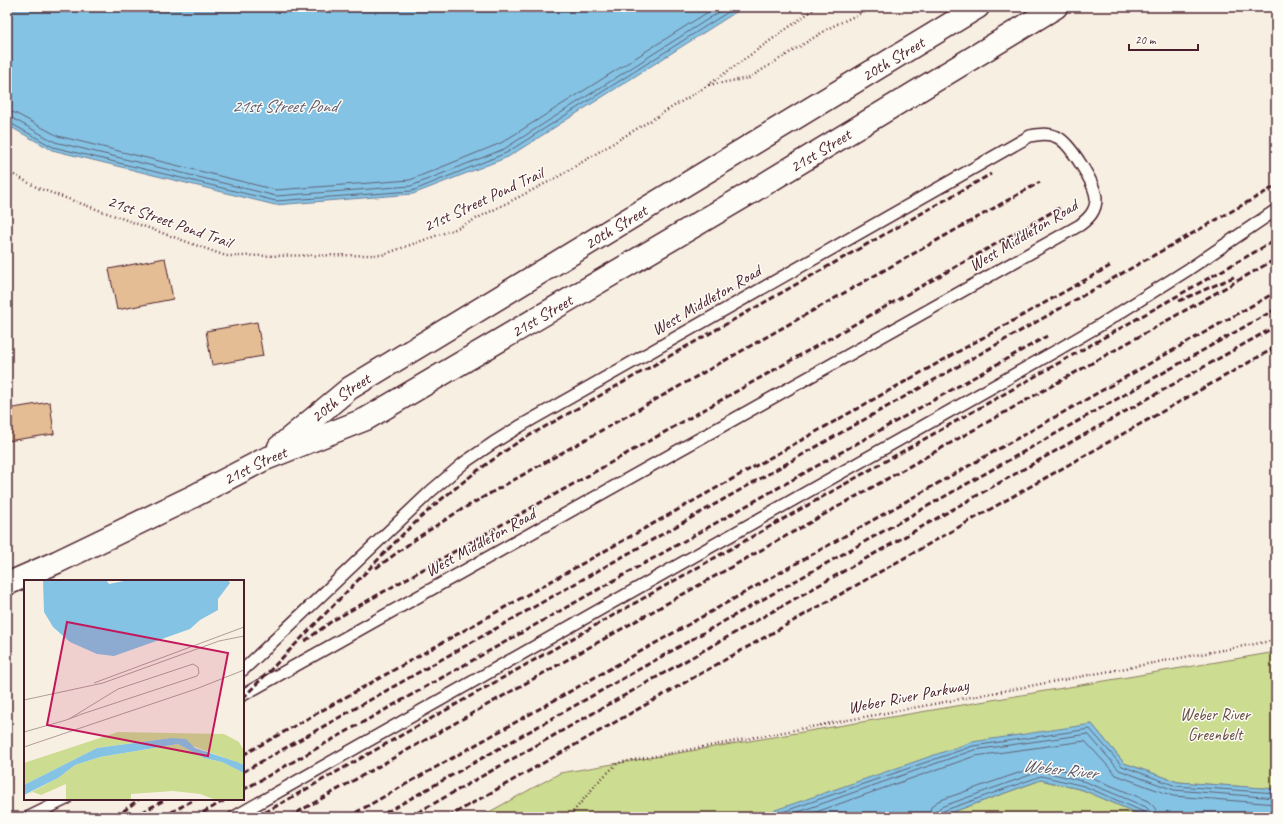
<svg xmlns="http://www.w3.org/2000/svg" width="1283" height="824" font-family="Caveat,sans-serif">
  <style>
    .green { fill: #ccdc91; stroke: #8b7e5e }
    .water { fill: #84c3e4; stroke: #6d819a }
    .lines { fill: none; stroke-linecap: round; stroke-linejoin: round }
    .shore { stroke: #616175; stroke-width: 1 }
    .building { fill: #e4bd94; stroke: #4a1f2b }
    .service-casing { stroke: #4a1f2b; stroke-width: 14 }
    .secondary-casing { stroke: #4a1f2b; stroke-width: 25 }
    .path { stroke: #4a1f2b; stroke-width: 2.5; stroke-dasharray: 1 3; stroke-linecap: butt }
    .service { stroke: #fdfcf7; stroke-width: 11 }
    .secondary { stroke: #fdfcf7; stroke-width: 22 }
    .rail { stroke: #4a1f2b; stroke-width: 3; stroke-dasharray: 6 3; stroke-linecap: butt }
    .labels { text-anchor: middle; stroke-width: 3; stroke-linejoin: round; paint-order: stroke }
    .street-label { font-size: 17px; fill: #4a1f2b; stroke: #fdfcf7 }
    .park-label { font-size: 17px; fill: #6a4e44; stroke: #fdfcf7 }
    .water-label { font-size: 18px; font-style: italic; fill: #5e586c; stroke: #fdfcf7 }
    .inset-road { fill: none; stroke: #b29c99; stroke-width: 1 }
    .view { fill: #c2185b; fill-opacity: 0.15; stroke: #c2185b; stroke-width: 2 }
    .inset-edge { fill: none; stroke: #4a1f2b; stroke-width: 2 }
  </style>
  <rect width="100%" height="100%" fill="#f8efe3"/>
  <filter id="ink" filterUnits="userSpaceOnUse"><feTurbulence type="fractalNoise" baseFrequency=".025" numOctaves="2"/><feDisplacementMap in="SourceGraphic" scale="8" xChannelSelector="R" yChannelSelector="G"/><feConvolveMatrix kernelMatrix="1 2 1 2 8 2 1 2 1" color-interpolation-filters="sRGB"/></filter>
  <g filter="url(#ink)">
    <g class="green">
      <path d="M1276 652V789L1178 782 1124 763 1092 724 755 817H480L560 773Z"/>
      <path d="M1041 780 1083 790 1146 817H939Z"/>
    </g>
    <g class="water">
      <path d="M7 7H744L508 157 413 194 275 205 52 150 7 125Z"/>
      <path d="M1092 724 1124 763 1178 782 1276 789V817H1146L1083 790 1041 780 939 817H755L972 742Z"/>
    </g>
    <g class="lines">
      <g class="shore">
        <path d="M7 111 15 113 58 136 276 190 410 180 501 143 716 7"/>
        <path d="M7 117 12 118 55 142 276 196 411 186 504 149 727 7"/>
        <path d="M7 122 10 123 53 147 276 201 412 191 506 153 736 7"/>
        <path d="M768 817 973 746 1090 729 1122 766 1176 786 1276 793"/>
        <path d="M784 817 974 750 1088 734 1119 770 1174 790 1276 798"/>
        <path d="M802 817 975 756 1085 741 1116 775 1173 796 1276 804"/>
        <path d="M929 817 931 807 938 801 1041 765 1088 776 1148 801 1155 808 1157 817"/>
        <path d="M935 817 936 811 941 807 1041 771 1086 782 1146 807 1150 811 1151 817"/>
        <path d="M940 817V814L943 811 1041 776 1084 786 1144 812 1146 814V817"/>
      </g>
    </g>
    <g class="building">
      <path d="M165 258 173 299 117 310 109 269Z"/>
      <path d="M257 322 263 356 212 365 206 331Z"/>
      <path d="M50 402 54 434 7 441V409Z"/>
    </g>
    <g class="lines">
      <defs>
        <g id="service">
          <path d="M243 670 431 491 465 462 493 443 522 425 1030 136C1040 134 1048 133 1057 137 1070 143 1096 185 1096 199 1096 211 1089 218 1080 225L243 695"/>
          <path d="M29 817 66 799"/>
          <path d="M234 817 1054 352 1097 327 1189 269 1276 210"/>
        </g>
        <g id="secondary">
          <path id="s1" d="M279 447 350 388 978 7"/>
          <path id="s2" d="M7 584 57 562 192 497 263 460 366 419 750 193 1056 7"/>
        </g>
      </defs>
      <use href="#service" class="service-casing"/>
      <use href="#secondary" class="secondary-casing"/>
      <g class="path">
        <path d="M709 85 749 78 831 27 874 7"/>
        <path d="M7 171 38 188 226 256 382 255 458 228 556 178 707 86 817 7"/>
        <path d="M567 817 573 812 598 782 618 763 1276 640"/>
      </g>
      <use href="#service" class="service"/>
      <use href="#secondary" class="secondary"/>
      <g class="rail">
        <path d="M1179 301 1236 276"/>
        <path d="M376 568 420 536 459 511 1040 182"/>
        <path d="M305 641 332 621 1061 207"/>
        <path d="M243 698 406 531 438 502 477 471 518 442 991 174"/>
        <path d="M243 755 1110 266"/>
        <path d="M243 772 1276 186"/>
        <path d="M243 790 1047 336"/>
        <path d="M116 817 139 799"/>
        <path d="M134 817 166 799"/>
        <path d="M163 817 195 799"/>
        <path d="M195 817 227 799"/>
        <path d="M257 817 1276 240"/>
        <path d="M289 817 1276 259"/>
        <path d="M348 817 1276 292"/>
        <path d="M378 817 1276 309"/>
        <path d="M410 817 1276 326"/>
        <path d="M448 817 1276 347"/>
      </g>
    </g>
  </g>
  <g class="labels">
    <g class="street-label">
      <text dy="6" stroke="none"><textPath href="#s1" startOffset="727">20th Street</textPath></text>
      <text dy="6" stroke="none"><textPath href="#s2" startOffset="923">21st Street</textPath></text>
      <text transform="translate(483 199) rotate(-25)" y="6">21st Street Pond Trail</text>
      <text transform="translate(170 221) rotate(19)" y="6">21st Street Pond Trail</text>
      <text dy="6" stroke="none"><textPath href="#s1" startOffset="403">20th Street</textPath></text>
      <text transform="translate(1023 235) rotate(-31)" y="6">West Middleton Road</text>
      <text transform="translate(706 300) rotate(-30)" y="6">West Middleton Road</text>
      <text dy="6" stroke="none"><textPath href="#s2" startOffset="599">21st Street</textPath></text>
      <text dy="6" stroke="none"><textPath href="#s1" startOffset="79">20th Street</textPath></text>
      <text dy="6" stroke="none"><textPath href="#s2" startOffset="275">21st Street</textPath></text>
      <text transform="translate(480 542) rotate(-29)" y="6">West Middleton Road</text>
      <text transform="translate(908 696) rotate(-11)" y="6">Weber River Parkway</text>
    </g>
    <g class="park-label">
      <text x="1215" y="720">Weber River<tspan x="1215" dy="20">Greenbelt</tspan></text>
    </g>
    <g class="water-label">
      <text x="284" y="112">21st Street Pond</text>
      <text transform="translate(1060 769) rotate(6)" y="6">Weber River</text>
    </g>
  </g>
  <g transform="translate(24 580)">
    <rect width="220" height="220" fill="#f8efe3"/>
    <path d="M94 152 200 154 215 162 220 171V185L147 158 73 168 0 205V183ZM154 164 180 178 198 182 220 193V220H192L176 214 149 211 107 214V219L103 220H42V204L17 215 9 212 0 216 34 198 51 185 76 177Z" fill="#ccdc91"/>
    <path d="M19 0H82L85 4 105 0H204L206 3 194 19V30L176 40 166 49 90 76 73 74 46 62 29 47 20 32ZM147 158 162 159 171 168 213 182 220 185V193L198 182 180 178 154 164 76 177 51 185 34 198 0 215V205L73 168Z" fill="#84c3e4"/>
    <path class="inset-road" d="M70 103 220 47M0 120 79 103 195 61 220 56M0 152 39 141 45 139 58 134 173 96 175 93 174 87 169 84 94 109 45 139M0 167 172 109 220 90"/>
    <path class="view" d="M43 42 204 73 184 176 23 145Z"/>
    <rect width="220" height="220" class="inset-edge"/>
  </g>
  <rect width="1283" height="824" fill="none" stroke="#fdfcf7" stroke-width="24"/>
  <rect x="12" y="12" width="1259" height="800" fill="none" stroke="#4a1f2b" stroke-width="1.5" filter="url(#ink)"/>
  <path d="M1129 44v6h69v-6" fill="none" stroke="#4a1f2b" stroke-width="2"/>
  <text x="1135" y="44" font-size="12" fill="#4a1f2b" stroke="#fdfcf7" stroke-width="3" paint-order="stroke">20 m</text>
</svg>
